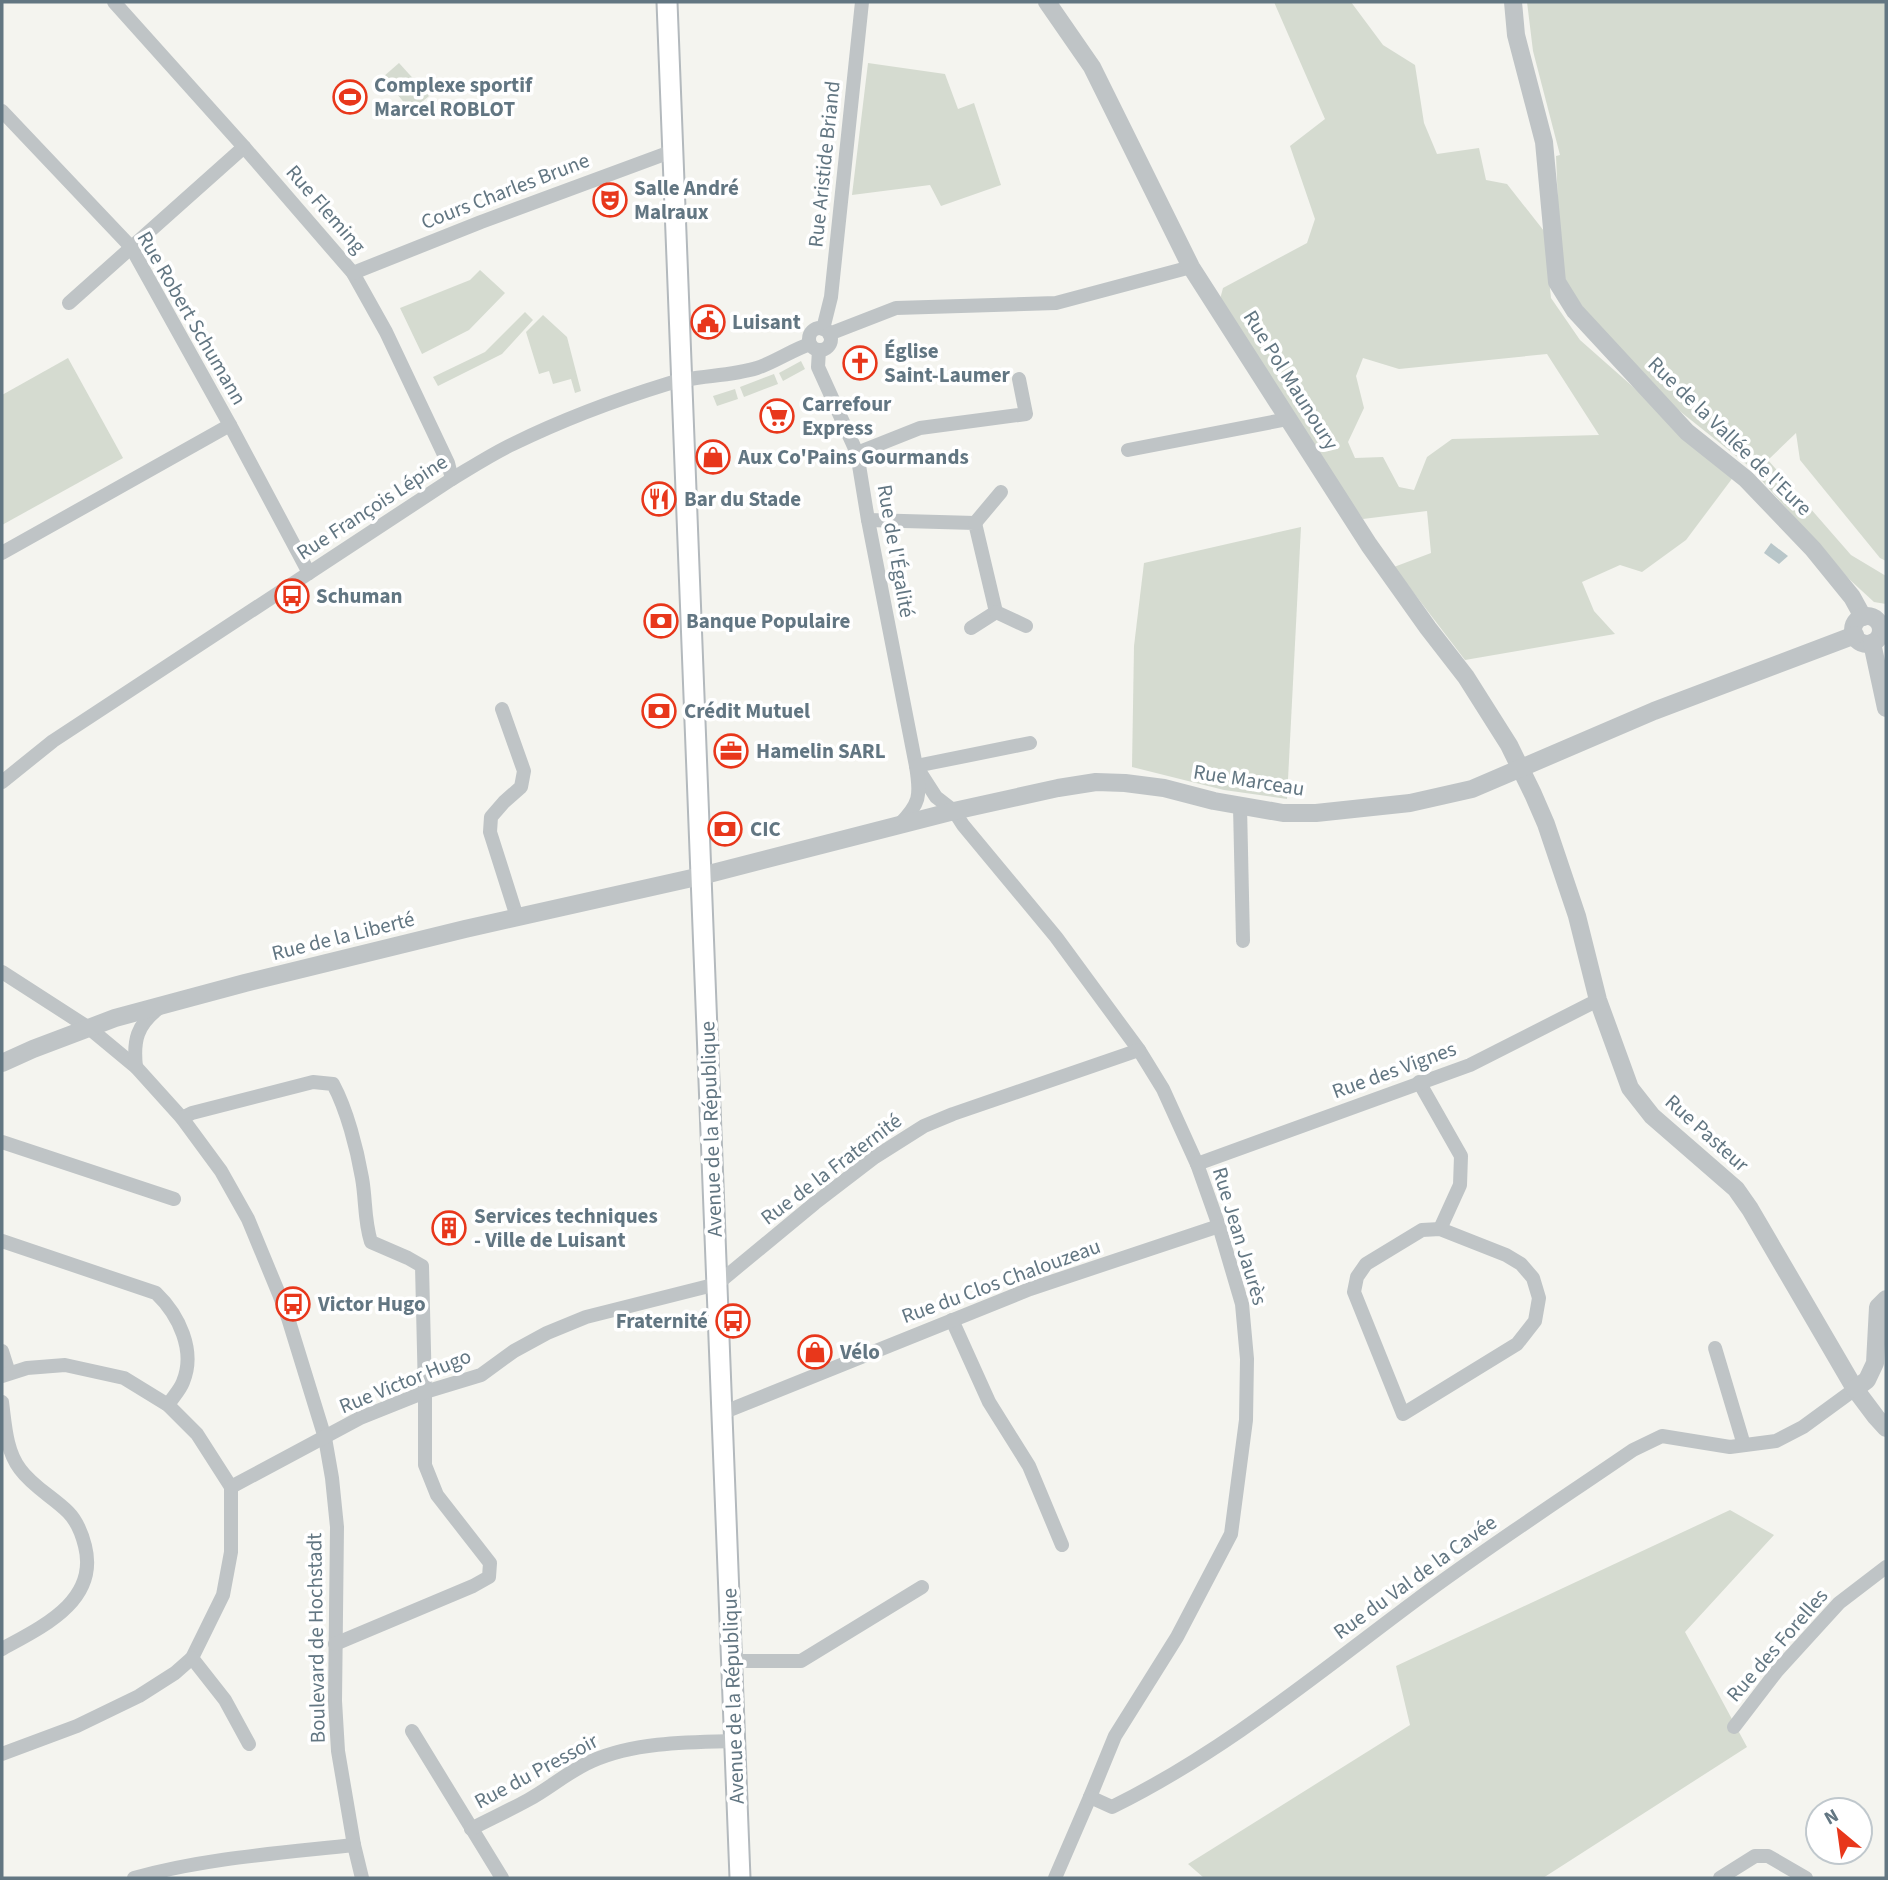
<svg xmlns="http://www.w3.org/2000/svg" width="1888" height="1880" font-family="'Source Sans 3',sans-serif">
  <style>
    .green { fill: #d5dbd0; fill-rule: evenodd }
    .water { fill: #b8c6c9 }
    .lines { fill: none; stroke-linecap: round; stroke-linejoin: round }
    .secondary-casing { stroke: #b3b9bd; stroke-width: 23 }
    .minor { stroke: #bfc4c6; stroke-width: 14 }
    .tertiary { stroke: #bfc4c6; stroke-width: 18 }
    .secondary { stroke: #fff; stroke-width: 19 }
    .labels { text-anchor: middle; stroke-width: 7; stroke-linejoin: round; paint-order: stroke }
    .poi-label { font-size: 21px; font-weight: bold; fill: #627682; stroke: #fff; text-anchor: start }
    .street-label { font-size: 21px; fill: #627682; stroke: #fff }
  </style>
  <rect width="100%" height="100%" fill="#f4f4ef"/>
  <g class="green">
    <path d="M1274 2H1351L1383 45 1415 65 1424 123 1437 154 1479 148 1486 180 1507 184 1544 231 1551 298 1580 340 1734 476 1686 540 1642 572 1620 565 1582 582 1594 611 1615 634 1465 660 1394 567 1431 553 1427 511 1363 519 1322 461 1219 303 1223 288 1307 243 1315 219 1290 146 1325 119ZM1547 354 1599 435 1452 439 1427 457 1414 490 1399 487 1383 457 1355 458 1348 442 1364 408 1356 376 1363 358 1399 369Z"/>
    <path d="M1527 2H1886V561L1880 558 1800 460 1796 433 1768 460 1851 555 1886 576V604L1874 602 1849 579 1750 467 1662 397 1594 323 1561 276 1556 156 1560 155 1533 51Z"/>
    <path d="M399 63 429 96 411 111 383 77Z"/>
    <path d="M868 63 945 74 958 109 974 103 1001 185 941 206 930 185 852 195Z"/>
    <path d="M480 270 505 293 469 330 422 354 400 308 470 280Z"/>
    <path d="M525 312 533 320 502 354 438 386 433 377 485 352Z"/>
    <path d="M543 315 567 337 581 391 575 393 571 379 553 384 549 371 539 374 526 332Z"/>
    <path d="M68 358 123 458 2 525V395Z"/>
    <path d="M801 361 805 369 783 381 779 373Z"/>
    <path d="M774 374 778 384 744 397 740 387Z"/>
    <path d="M735 389 738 399 717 406 713 396Z"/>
    <path d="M1301 527 1287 799 1224 790 1132 767 1134 646 1144 563Z"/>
    <path d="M1730 1510 1774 1535 1685 1632 1747 1747 1543 1878H1204L1188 1864 1410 1725 1396 1666Z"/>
  </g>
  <path class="water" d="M1771 543 1788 556 1779 564 1764 553Z"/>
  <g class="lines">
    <defs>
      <path id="secondary" d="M667 2 740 1878"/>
    </defs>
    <use href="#secondary" class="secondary-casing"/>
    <g class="minor">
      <path d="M114 2 244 147 353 273 386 332 448 463 452 479"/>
      <path d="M2 111 131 247 230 425 309 573"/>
      <path d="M353 273 481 222 673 151"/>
      <path d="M69 303 244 147"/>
      <circle cx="820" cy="339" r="11"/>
      <path d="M823 329 831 297 862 2"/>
      <path d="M829 334 896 308 1056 303 1191 267"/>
      <path d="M819 350 818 367 857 453 868 520 916 766 936 797 954 811 963 825 1056 937 1139 1050 1163 1089 1197 1164 1219 1226 1242 1304 1247 1359 1246 1420 1231 1534 1177 1637 1115 1736 1090 1797"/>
      <path d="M1128 450 1288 419"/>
      <path d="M857 453 920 428 1026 414 1019 379"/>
      <path d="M868 520 975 523 996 612 971 628"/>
      <path d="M975 523 1001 492"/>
      <path d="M2 553 230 425"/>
      <path d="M996 612 1026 626"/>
      <path d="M502 709 524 771 521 787 504 802 491 817 490 832 517 917"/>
      <path d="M2 782 53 741 452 479C472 467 492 454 513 444 562 420 615 400 667 384 696 375 728 377 757 368 775 362 792 350 810 344"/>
      <path d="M1240 806 1243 941"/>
      <path d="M899 825C920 804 921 796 916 766L1030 743"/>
      <path d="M2 972 89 1028 136 1067 182 1118 221 1171 248 1219 279 1294 288 1318 325 1438 332 1478 337 1527 335 1701 338 1751 354 1845 362 1878"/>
      <path d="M136 1067C133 1040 137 1025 159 1008"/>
      <path d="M1419 1082 1461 1156 1460 1185 1440 1229"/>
      <path d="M182 1118 192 1113 313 1082 333 1084C347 1110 357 1149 362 1178 366 1200 364 1220 371 1242L408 1258 422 1266 425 1392V1465L437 1495 490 1563 489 1577 473 1586 335 1644"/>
      <path d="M2 1142 174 1199"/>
      <path d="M1197 1164 1470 1065 1598 1000"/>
      <path d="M1440 1229 1506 1255 1521 1264 1533 1278 1539 1298 1535 1321 1517 1344 1403 1414 1354 1292 1357 1277 1366 1264 1422 1230Z"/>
      <path d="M2 1241 156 1293C179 1315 196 1351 183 1382 180 1390 173 1397 168 1405"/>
      <path d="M952 1320 989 1402 1029 1466 1062 1545"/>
      <path d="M1715 1348 1744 1445"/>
      <path d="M2 1351 9 1373"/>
      <path d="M2 1376 27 1368 65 1365 124 1378 168 1405 197 1434 231 1487V1552L223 1595 192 1658 175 1673 139 1696 77 1726 2 1754"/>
      <path d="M2 1402C5 1424 6 1451 20 1469 33 1487 53 1497 68 1512 77 1521 82 1534 85 1546 99 1601 42 1627 2 1649"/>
      <path d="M722 1413 1030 1289 1219 1226"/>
      <path d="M231 1487 360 1418 425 1392 481 1375 514 1351 547 1333 586 1317 717 1284 815 1203 875 1157 924 1126 953 1114 1139 1050"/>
      <path d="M192 1658 225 1700 249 1744"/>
      <path d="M731 1661H801L922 1587"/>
      <path d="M1734 1727 1777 1671 1839 1603 1886 1567"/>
      <path d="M412 1731 502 1878"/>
      <path d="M471 1829C490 1819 510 1810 528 1800 550 1788 569 1771 592 1761 634 1742 689 1742 735 1741"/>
      <path d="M134 1878C205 1858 281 1853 354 1845"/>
      <path d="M1055 1878 1090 1797 1112 1807C1222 1753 1317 1674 1415 1601 1486 1548 1560 1500 1633 1450L1662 1436 1730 1447 1776 1441 1803 1427 1855 1389"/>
      <path d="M1720 1878 1755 1856H1768L1806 1878"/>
    </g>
    <g class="tertiary">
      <path d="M1047 2 1092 67 1191 267 1369 545 1428 628 1466 677 1509 745 1533 794 1546 824 1577 916 1598 1000 1630 1088 1652 1116 1736 1189 1750 1209 1855 1389 1876 1417 1886 1428"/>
      <path d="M1513 2 1516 35 1544 142 1557 282 1575 311 1687 432 1746 479 1813 549 1852 597 1863 617"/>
      <circle cx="1867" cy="630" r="14"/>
      <path d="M1872 643 1886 708"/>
      <path d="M2 1063 33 1049 115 1018 245 983 465 929 701 876 954 811 1058 788 1096 782 1125 783 1164 788 1214 801 1283 813H1316L1410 803 1472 789 1654 711 1855 635"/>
      <path d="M1855 1389 1867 1380 1875 1363 1878 1307 1886 1299"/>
    </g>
    <use href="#secondary" class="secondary"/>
  </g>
  <defs>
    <symbol id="stadium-ring" viewBox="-11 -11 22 22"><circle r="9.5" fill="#fff" stroke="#e8371b" stroke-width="1.5"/><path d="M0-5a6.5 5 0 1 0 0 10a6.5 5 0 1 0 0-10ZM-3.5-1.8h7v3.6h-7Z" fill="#e8371b"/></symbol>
    <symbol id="theatre-ring" viewBox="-11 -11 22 22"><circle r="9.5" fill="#fff" stroke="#e8371b" stroke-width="1.5"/><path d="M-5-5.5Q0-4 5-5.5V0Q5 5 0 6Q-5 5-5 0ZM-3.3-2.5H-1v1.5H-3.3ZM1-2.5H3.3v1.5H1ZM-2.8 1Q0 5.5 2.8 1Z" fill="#e8371b"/></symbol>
    <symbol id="civic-ring" viewBox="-11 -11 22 22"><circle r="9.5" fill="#fff" stroke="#e8371b" stroke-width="1.5"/><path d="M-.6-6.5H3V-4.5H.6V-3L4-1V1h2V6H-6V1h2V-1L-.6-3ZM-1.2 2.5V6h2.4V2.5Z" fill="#e8371b"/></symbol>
    <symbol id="church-ring" viewBox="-11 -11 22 22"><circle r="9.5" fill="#fff" stroke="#e8371b" stroke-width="1.5"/><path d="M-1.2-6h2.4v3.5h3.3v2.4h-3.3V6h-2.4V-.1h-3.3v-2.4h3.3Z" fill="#e8371b"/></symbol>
    <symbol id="supermarket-ring" viewBox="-11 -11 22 22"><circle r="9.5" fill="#fff" stroke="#e8371b" stroke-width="1.5"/><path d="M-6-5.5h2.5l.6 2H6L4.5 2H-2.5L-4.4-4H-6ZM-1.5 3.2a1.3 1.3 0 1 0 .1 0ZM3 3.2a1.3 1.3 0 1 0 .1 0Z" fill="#e8371b"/></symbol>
    <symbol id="shop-ring" viewBox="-11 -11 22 22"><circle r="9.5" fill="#fff" stroke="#e8371b" stroke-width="1.5"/><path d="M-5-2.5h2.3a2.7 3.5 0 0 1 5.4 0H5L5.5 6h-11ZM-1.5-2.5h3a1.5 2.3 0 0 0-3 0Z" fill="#e8371b"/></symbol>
    <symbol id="restaurant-ring" viewBox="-11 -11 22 22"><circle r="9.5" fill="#fff" stroke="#e8371b" stroke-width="1.5"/><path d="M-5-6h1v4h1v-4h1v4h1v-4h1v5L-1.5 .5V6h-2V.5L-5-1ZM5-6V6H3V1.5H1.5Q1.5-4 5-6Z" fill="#e8371b"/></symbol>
    <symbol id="bus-ring" viewBox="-11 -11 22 22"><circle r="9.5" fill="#fff" stroke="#e8371b" stroke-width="1.5"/><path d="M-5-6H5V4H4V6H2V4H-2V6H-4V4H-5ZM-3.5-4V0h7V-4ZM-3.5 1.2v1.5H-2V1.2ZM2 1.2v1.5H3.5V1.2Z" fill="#e8371b"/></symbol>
    <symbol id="bank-ring" viewBox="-11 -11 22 22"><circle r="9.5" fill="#fff" stroke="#e8371b" stroke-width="1.5"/><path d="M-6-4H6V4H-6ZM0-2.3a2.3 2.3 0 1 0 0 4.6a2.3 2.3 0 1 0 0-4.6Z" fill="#e8371b"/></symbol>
    <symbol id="office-ring" viewBox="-11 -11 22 22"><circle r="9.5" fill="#fff" stroke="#e8371b" stroke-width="1.5"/><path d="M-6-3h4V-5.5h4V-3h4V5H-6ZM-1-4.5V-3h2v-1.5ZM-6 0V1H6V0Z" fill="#e8371b"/></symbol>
    <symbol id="building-ring" viewBox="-11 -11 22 22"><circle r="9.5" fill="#fff" stroke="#e8371b" stroke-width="1.5"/><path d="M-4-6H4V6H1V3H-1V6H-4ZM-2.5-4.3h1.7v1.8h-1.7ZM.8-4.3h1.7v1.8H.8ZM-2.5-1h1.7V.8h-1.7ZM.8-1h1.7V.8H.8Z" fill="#e8371b"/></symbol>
  </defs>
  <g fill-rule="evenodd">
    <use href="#stadium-ring" x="331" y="78" width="38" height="38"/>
    <use href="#theatre-ring" x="591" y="181" width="38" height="38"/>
    <use href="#civic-ring" x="689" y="303" width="38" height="38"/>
    <use href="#church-ring" x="841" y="344" width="38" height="38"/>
    <use href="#supermarket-ring" x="758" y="397" width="38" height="38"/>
    <use href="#shop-ring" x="694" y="438" width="38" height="38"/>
    <use href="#restaurant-ring" x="640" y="480" width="38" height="38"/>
    <use href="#bus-ring" x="273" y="577" width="38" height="38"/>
    <use href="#bank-ring" x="642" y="602" width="38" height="38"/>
    <use href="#bank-ring" x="640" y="692" width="38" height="38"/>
    <use href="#office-ring" x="712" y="732" width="38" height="38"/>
    <use href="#bank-ring" x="706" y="810" width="38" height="38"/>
    <use href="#building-ring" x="430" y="1209" width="38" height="38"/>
    <use href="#bus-ring" x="274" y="1285" width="38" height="38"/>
    <use href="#bus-ring" x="714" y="1302" width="38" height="38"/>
    <use href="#shop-ring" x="796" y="1333" width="38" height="38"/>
  </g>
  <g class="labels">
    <g class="poi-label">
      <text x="374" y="92">Complexe sportif<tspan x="374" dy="24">Marcel ROBLOT</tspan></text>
      <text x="634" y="195">Salle André<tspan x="634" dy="24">Malraux</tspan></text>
      <text x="732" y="329">Luisant</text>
      <text x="884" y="358">Église<tspan x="884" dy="24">Saint-Laumer</tspan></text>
      <text x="802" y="411">Carrefour<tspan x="802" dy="24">Express</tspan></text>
      <text x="738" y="464">Aux Co'Pains Gourmands</text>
      <text x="684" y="506">Bar du Stade</text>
      <text x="316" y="603">Schuman</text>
      <text x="686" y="628">Banque Populaire</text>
      <text x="684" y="718">Crédit Mutuel</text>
      <text x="756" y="758">Hamelin SARL</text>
      <text x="750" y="836">CIC</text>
      <text x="474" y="1223">Services techniques<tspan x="474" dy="24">- Ville de Luisant</tspan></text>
      <text x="318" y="1311">Victor Hugo</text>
      <text x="708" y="1328" text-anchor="end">Fraternité</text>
      <text x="840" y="1359">Vélo</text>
    </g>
    <g class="street-label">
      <text transform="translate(824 164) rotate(-84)" y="7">Rue Aristide Briand</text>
      <text transform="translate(505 191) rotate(-21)" y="7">Cours Charles Brune</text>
      <text transform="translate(326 209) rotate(49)" y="7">Rue Fleming</text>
      <text transform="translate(192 318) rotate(60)" y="7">Rue Robert Schumann</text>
      <text transform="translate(1291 380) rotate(58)" y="7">Rue Pol Maunoury</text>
      <text transform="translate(1730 436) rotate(44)" y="7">Rue de la Vallée de l'Eure</text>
      <text transform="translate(372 507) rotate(-33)" y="7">Rue François Lépine</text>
      <text transform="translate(896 551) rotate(80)" y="7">Rue de l'Égalité</text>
      <text transform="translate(1249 780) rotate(9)" y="7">Rue Marceau</text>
      <text transform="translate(343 936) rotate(-14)" y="7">Rue de la Liberté</text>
      <text transform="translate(1394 1070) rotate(-20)" y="7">Rue des Vignes</text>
      <text transform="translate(711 1129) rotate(-92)" y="7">Avenue de la République</text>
      <text transform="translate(1707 1133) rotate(42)" y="7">Rue Pasteur</text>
      <text transform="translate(831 1169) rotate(-37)" y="7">Rue de la Fraternité</text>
      <text transform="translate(1240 1236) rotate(73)" y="7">Rue Jean Jaurès</text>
      <text transform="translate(1001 1281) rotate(-20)" y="7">Rue du Clos Chalouzeau</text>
      <text transform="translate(405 1381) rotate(-22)" y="7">Rue Victor Hugo</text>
      <text transform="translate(1415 1577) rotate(-36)" y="7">Rue du Val de la Cavée</text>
      <text transform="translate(316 1638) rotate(-91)" y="7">Boulevard de Hochstadt</text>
      <text transform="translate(1777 1645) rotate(-49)" y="7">Rue des Forelles</text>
      <text transform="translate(733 1696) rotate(-92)" y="7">Avenue de la République</text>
      <text transform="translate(536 1771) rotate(-28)" y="7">Rue du Pressoir</text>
    </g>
  </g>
  <rect width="1888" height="1880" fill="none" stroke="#627682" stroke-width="7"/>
  <g transform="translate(1839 1831) rotate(331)"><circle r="33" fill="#ffffff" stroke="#c0c8cd" stroke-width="2"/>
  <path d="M0-5L12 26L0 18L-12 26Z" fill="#e8371b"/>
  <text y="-10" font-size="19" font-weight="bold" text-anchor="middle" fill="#627682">N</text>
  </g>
</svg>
